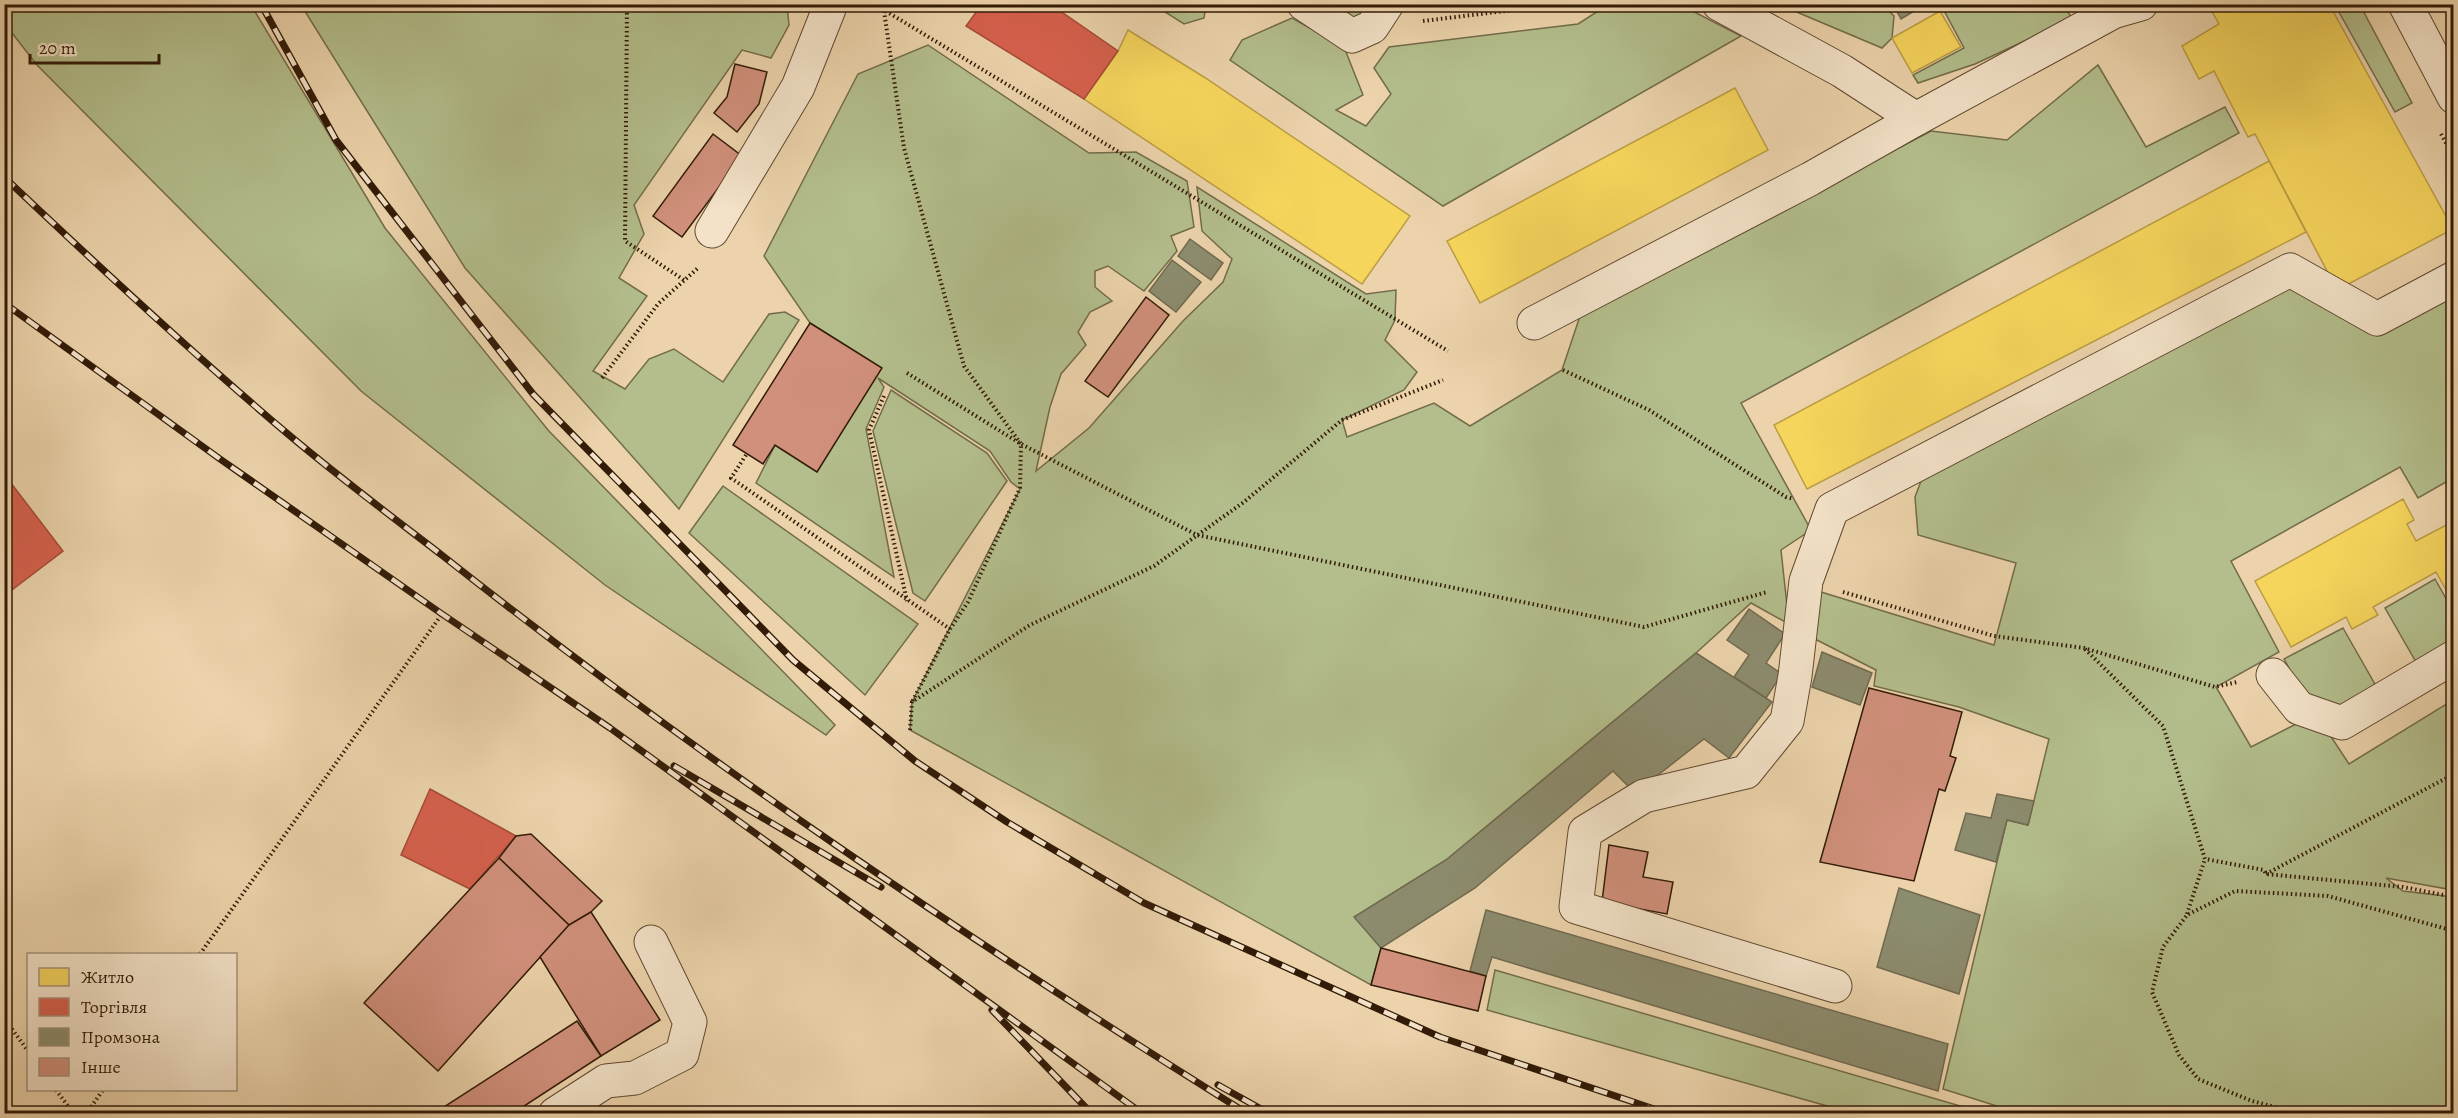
<svg xmlns="http://www.w3.org/2000/svg" width="2458" height="1118" font-family="Alegreya,serif">
  <style>
    .green { fill: #b3be8c; stroke: #726c4a; stroke-width: 1.5 }
    .homes { fill: #f6d55c; stroke: #bb9d42; stroke-width: 1.5 }
    .shops { fill: #d6604d; stroke: #a54b38; stroke-width: 1.5 }
    .industry { fill: #8c8c6e; stroke: #716a4f; stroke-width: 1.5 }
    .building { fill: #d1907c; stroke: #321b07; stroke-width: 1.5 }
    .lines { fill: none; stroke-linecap: round; stroke-linejoin: round }
    .minor-casing { stroke: #604930; stroke-width: 35 }
    .path { stroke: #321b07; stroke-width: 4; stroke-dasharray: 1.5 3; stroke-linecap: butt }
    .minor { stroke: #f3e2c8; stroke-width: 33 }
    .rail-casing { stroke: #321b07; stroke-width: 7 }
    .rail { stroke: #f3e2c8; stroke-width: 4.5; stroke-dasharray: 14; stroke-linecap: butt }
  </style>
  <rect width="100%" height="100%" fill="#ecd3ab"/>
  <filter id="stains"><feTurbulence type="fractalNoise" baseFrequency=".00333" numOctaves="4"/><feColorMatrix values="0 0 0 0 .2 0 0 0 0 .09 0 0 0 0 .02 0 0 0 .5 -.17"/></filter>
  <radialGradient id="worn" r=".72"><stop offset=".6" stop-color="#630" stop-opacity="0"/><stop offset="1" stop-color="#630" stop-opacity=".3"/></radialGradient>
  <g class="green">
    <path d="M5 4 251 5 385 228 548 430 835 725 826 735 605 585 361 391 37 65 5 24Z"/>
    <path d="M1609 4 1681 5 1741 36 1443 206 1230 60 1242 40 1292 18 1344 47 1363 95 1336 110 1366 126 1391 94 1374 68 1389 47 1578 24Z"/>
    <path d="M301 5H787L789 25 771 58 742 50 634 205 644 234 619 278 647 296 593 371 625 389 649 359 674 349 723 382 769 314 785 312 799 320 679 509 465 268Z"/>
    <path d="M1154 5H1206L1204 18 1184 24Z"/>
    <path d="M1339 5H1378L1366 22 1333 13Z"/>
    <path d="M1780 5H1883L1894 16 1892 38 1882 48Z"/>
    <path d="M1941 5H2064L2072 19 1975 64 1918 83 1913 75 1964 48Z"/>
    <path d="M2335 5H2360L2412 103 2395 112Z"/>
    <path d="M928 45 1089 153 1136 152 1187 181 1194 227 1171 236 1177 251 1144 291 1108 266 1095 271V287L1112 301 1090 312 1078 332 1086 345 1061 374 1050 407 1036 471 1089 428 1183 321 1223 282 1232 259 1202 231 1197 187 1366 294 1396 290 1395 320 1385 340 1417 372 1404 390 1342 420 1347 437 1434 403 1470 426 1562 370 1580 316 1931 131 2007 140 2098 65 2146 147 2225 107 2239 133 1741 403 1811 530 1781 550 1789 624 1751 603 1696 653 1446 860 1355 917 1381 948 1371 985 910 730 912 702 1020 489 1011 482 990 451 878 378 884 387 866 429 894 577 756 483 775 445 817 472 881 368 810 323 764 256 858 74Z"/>
    <path d="M2290 284 2375 335 2453 293V478L2418 498 2400 467 2231 561 2279 652 2216 687 2251 747 2304 720 2324 726 2349 764 2453 700V890L2386 878 2403 891 2453 897V1113L2022 1114 1943 1089 2007 820 2028 825 2049 739 1959 707 1874 686 1876 670 1809 636 1821 592 1994 645 2016 563 1918 535 1915 497 1924 473Z"/>
    <path d="M891 390 987 453 1007 481 925 601 913 593 873 431Z"/>
    <path d="M723 486 918 624 865 695 689 533Z"/>
    <path d="M2435 579 2453 611V640L2416 662 2385 608Z"/>
    <path d="M2343 628 2376 686 2334 711 2303 694 2284 659Z"/>
    <path d="M1495 970 1984 1113H1852L1487 1010Z"/>
  </g>
  <g class="homes">
    <path d="M2217 4H2329L2453 229 2337 290 2255 134 2248 137 2214 71 2199 79 2182 46 2219 24 2210 8Z"/>
    <path d="M1940 11 1961 47 1912 73 1892 38Z"/>
    <path d="M1128 30 1204 77 1410 216 1362 284 1084 99 1118 51Z"/>
    <path d="M1735 88 1768 150 1480 303 1447 241Z"/>
    <path d="M2269 161 2306 232 1807 489 1774 425Z"/>
    <path d="M2403 499 2414 520 2407 524 2416 541 2454 521V604L2436 572 2373 607 2378 615 2352 629 2346 617 2291 647 2255 581Z"/>
  </g>
  <g class="shops">
    <path d="M982 4H1050L1118 51 1084 99 966 26Z"/>
    <path d="M4 474 63 551 4 596Z"/>
    <path d="M430 789 516 836 470 889 401 855Z"/>
  </g>
  <g class="industry">
    <path d="M1893 4H1926L1901 19Z"/>
    <path d="M1190 239 1223 263 1211 280 1178 256Z"/>
    <path d="M1172 260 1201 282 1176 312 1149 291Z"/>
    <path d="M1749 609 1785 634 1766 663 1782 674 1766 698 1734 677 1749 655 1727 640Z"/>
    <path d="M1822 652 1872 673 1860 705 1812 687Z"/>
    <path d="M1696 653 1772 702 1729 758 1704 739 1635 793 1613 771 1475 888 1381 948 1354 917 1446 860Z"/>
    <path d="M1997 794 2034 801 2028 825 2007 820 1996 862 1955 850 1966 813 1991 818Z"/>
    <path d="M1899 888 1980 915 1959 994 1877 967Z"/>
    <path d="M1486 910 1948 1044 1938 1091 1492 957 1486 976 1470 971Z"/>
  </g>
  <g class="building">
    <path d="M735 64 767 72 759 104 737 132 714 113 727 97Z"/>
    <path d="M713 134 742 156 682 237 653 216Z"/>
    <path d="M1146 297 1169 315 1108 397 1085 381Z"/>
    <path d="M810 323 882 368 817 472 775 445 763 464 733 445Z"/>
    <path d="M1869 688 1962 712 1950 756 1956 758 1945 791 1939 789 1914 881 1820 862Z"/>
    <path d="M531 834 602 901 591 912 569 925 499 858 516 836Z"/>
    <path d="M1609 845 1648 852 1643 877 1673 882 1667 914 1602 902Z"/>
    <path d="M499 858 569 925 438 1071 364 1003Z"/>
    <path d="M591 912 660 1020 601 1056 540 957 569 925Z"/>
    <path d="M1381 948 1486 976 1478 1011 1371 985Z"/>
    <path d="M577 1021 601 1056 512 1114H433Z"/>
  </g>
  <g class="lines">
    <defs>
      <g id="minor">
        <path d="M1304 4 1352 36 1372 27 1387 4"/>
        <path d="M1719 4 1842 71 1916 119 2113 12 2141 4"/>
        <path d="M2405 4 2454 97"/>
        <path d="M712 231 798 87 829 9V4"/>
        <path d="M1534 323 1810 179 1916 119"/>
        <path d="M2273 675 2299 708 2342 723 2454 657"/>
        <path d="M1835 986 1576 907 1585 832 1644 796 1746 772 1787 721 1795 676 1806 581 1832 509 2290 270 2377 319 2454 278"/>
        <path d="M555 1114 606 1081 635 1078 682 1054 690 1022 651 942"/>
      </g>
    </defs>
    <use href="#minor" class="minor-casing"/>
    <g class="path">
      <path d="M627 4 625 241 684 280"/>
      <path d="M874 4 1448 351"/>
      <path d="M884 11 904 148 964 366 1021 444 1020 488 968 602 950 629 912 702"/>
      <path d="M1423 21 1562 4"/>
      <path d="M2441 134 2454 157"/>
      <path d="M1563 370 1649 410 1786 497 1794 499"/>
      <path d="M907 373 1021 444 1197 535 1644 627 1767 592"/>
      <path d="M602 378 658 304 698 268"/>
      <path d="M884 396 869 430 907 601"/>
      <path d="M746 455 731 478 950 629"/>
      <path d="M1843 592 1994 636 2084 648 2215 687 2237 682"/>
      <path d="M2085 649 2163 726 2205 859 2264 870 2266 874 2403 887 2454 897"/>
      <path d="M910 730 912 702 1030 625 1154 566 1244 502 1342 420 1443 380"/>
      <path d="M2266 874 2454 774"/>
      <path d="M2187 914 2205 859"/>
      <path d="M200 954 442 614"/>
      <path d="M4 1018 28 1051"/>
      <path d="M56 1090 74 1114"/>
      <path d="M86 1114 103 1090"/>
      <path d="M2302 1114 2252 1101 2198 1079 2179 1055 2152 992 2163 947 2187 915 2235 891 2328 896 2454 931"/>
    </g>
    <use href="#minor" class="minor"/>
    <defs>
      <g id="rail">
        <path d="M261 4 336 140 533 394 793 660 915 761 1007 822 1144 903 1440 1037 1669 1114"/>
        <path d="M4 177C97 265 191 352 289 435 339 477 391 516 443 556 700 759 970 941 1248 1114"/>
        <path d="M4 303 220 459 442 614 610 728 1143 1114"/>
        <path d="M674 766 881 887"/>
        <path d="M992 1010 1092 1114"/>
        <path d="M1218 1085 1270 1114"/>
      </g>
    </defs>
    <use href="#rail" class="rail-casing"/>
    <use href="#rail" class="rail"/>
  </g>
  <rect width="2458" height="1118" fill="none" stroke="#ecd3ab" stroke-width="24"/>
  <rect x="6" y="6" width="2446" height="1106" fill="none" stroke="#321b07" stroke-width="3"/>
  <rect x="12" y="12" width="2434" height="1094" fill="none" stroke="#321b07" stroke-width="1.5"/>
  <rect x="27" y="953" width="210" height="138" fill="#f3e2c8" stroke="#a6927b" stroke-width="1.5"/>
  <rect x="39" y="968" width="30" height="18" fill="#f6d55c" stroke="#a6927b" stroke-width="1.5"/>
  <text x="81" y="983" font-size="18" fill="#321b07">Житло</text>
  <rect x="39" y="998" width="30" height="18" fill="#d6604d" stroke="#a6927b" stroke-width="1.5"/>
  <text x="81" y="1013" font-size="18" fill="#321b07">Торгівля</text>
  <rect x="39" y="1028" width="30" height="18" fill="#8c8c6e" stroke="#a6927b" stroke-width="1.5"/>
  <text x="81" y="1043" font-size="18" fill="#321b07">Промзона</text>
  <rect x="39" y="1058" width="30" height="18" fill="#d1907c" stroke="#a6927b" stroke-width="1.5"/>
  <text x="81" y="1073" font-size="18" fill="#321b07">Інше</text>
  <path d="M30 54v9h129v-9" fill="none" stroke="#321b07" stroke-width="3"/>
  <text x="39" y="54" font-size="18" fill="#321b07" stroke="#f3e2c8" stroke-width="4.5" paint-order="stroke">20 m</text>
  <rect width="100%" height="100%" filter="url(#stains)"/>
  <rect width="100%" height="100%" fill="url(#worn)"/>
</svg>
